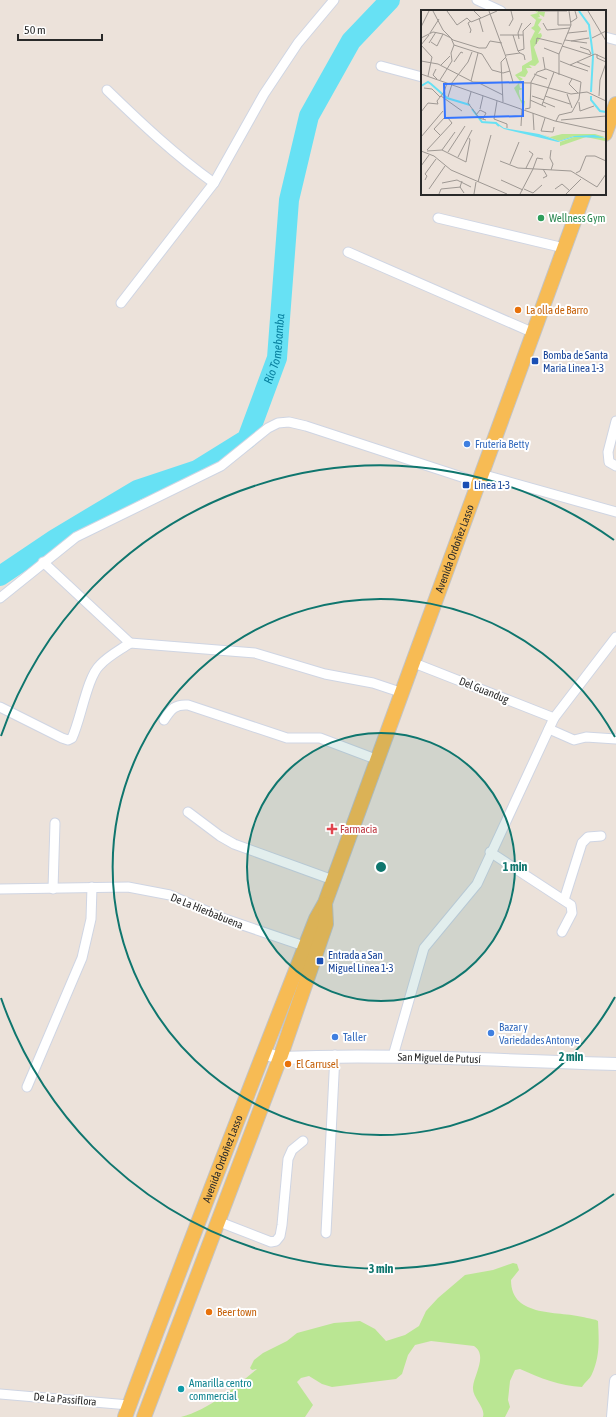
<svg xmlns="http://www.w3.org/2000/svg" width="616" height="1417" font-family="'Asap Condensed',sans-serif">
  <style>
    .green { fill: #bae693 }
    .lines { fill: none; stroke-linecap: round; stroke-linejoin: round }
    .river { stroke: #67e1f4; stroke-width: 20 }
    .street-casing { stroke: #cfd5e3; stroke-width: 11 }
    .secondary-casing { stroke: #cfd5e3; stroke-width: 14 }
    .primary-casing { stroke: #c3c3c3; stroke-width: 16 }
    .street { stroke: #fff; stroke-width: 9 }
    .secondary { stroke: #fff; stroke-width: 12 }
    .primary { stroke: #f7bb54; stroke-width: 14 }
    .ring { fill: none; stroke: #0f766e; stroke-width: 2 }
    .leisure-dot { fill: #2e9e5b; stroke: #fff; stroke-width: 1.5 }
    .food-dot { fill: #e8710a; stroke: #fff; stroke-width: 1.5 }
    .transit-dot { fill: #1a4fb4; stroke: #fff; stroke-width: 1.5 }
    .shop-dot { fill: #3f7fe0; stroke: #fff; stroke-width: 1.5 }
    .health-dot { fill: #e0444e; stroke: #fff; stroke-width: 1.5 }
    .culture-dot { fill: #0f9aa8; stroke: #fff; stroke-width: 1.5 }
    .labels { text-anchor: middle; stroke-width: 4; stroke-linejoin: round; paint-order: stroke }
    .leisure-label { font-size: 11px; fill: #27864d; stroke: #fff; text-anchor: start }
    .food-label { font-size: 11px; fill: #c56008; stroke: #fff; text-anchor: start }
    .transit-label { font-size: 11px; fill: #164399; stroke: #fff; text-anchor: start }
    .shop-label { font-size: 11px; fill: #366cbe; stroke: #fff; text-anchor: start }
    .street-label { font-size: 11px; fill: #292929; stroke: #fff }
    .health-label { font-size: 11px; fill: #be3a42; stroke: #fff; text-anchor: start }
    .culture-label { font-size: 11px; fill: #0d838f; stroke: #fff; text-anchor: start }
    .water-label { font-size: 12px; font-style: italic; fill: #077f9e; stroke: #fff }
    .inset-river { fill: none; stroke: #67e1f4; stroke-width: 2 }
    .inset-road { fill: none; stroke: #9e9893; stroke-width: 1 }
    .view { fill: #3475ff; fill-opacity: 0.15; stroke: #3475ff; stroke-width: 2 }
    .inset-edge { fill: none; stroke: #292929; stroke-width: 2 }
    .centre { fill: #0f766e; stroke: #fff; stroke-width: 2 }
    .ring-label { font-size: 12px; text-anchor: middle; font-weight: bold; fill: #0f766e; stroke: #fff; stroke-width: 4; stroke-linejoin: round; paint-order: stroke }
  </style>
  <rect width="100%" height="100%" fill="#ece2da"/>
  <path class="green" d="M513 1263 517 1264 519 1270 511 1280C511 1319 560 1310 587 1318 591 1319 595 1319 598 1321 599 1341 600 1356 592 1374 590 1379 585 1382 582 1387 560 1386 540 1378 520 1369L515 1370 510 1381 508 1400 510 1407 505 1417H483C486 1407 472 1398 473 1387 474 1375 488 1355 474 1346L431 1341 415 1345 408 1355 402 1374 396 1379 332 1387 322 1384 309 1376 301 1378 297 1382 313 1405 305 1417H181C209 1410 235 1387 257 1369L252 1370 250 1368 254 1360 263 1353 287 1341 297 1333 334 1323 360 1321 375 1329 386 1341 405 1335 419 1326 426 1311 438 1298 465 1275 493 1270Z"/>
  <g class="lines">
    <path class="river" id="s1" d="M0 576 55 539 137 490 197 470 247 439 277 358 289 200 309 116 351 41 390 0"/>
    <defs>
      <g id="street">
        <path d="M477 0 501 11"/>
        <path d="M605 37 616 40"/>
        <path d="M381 66 422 77"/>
        <path d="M107 90C141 123 175 155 214 183"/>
        <path d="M438 218 564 248"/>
        <path d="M348 252 534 333"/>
        <path d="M121 303 214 183 264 94 298 43 334 0"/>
        <path d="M616 421 608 452 609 462 616 466"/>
        <path d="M481 474 616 512"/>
        <path d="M0 598 76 537 221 466 268 428 278 423 289 422 306 426 477 482"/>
        <path d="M130 643 255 653 325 674 373 683 403 693"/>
        <path d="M414 663 554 718"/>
        <path d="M0 707 62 738 68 740 72 738C81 719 87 677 100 665 108 656 120 650 130 643L43 562"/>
        <path d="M164 720C171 709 175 704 188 705L287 738H320L378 760"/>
        <path d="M549 729 574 740 586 737 616 739"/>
        <path d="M188 812 220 836 234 844 333 880"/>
        <path d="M490 852 571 905 572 913 562 932"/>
        <path d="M0 889 128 887 170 895 225 919 310 948"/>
        <path d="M53 889 55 823"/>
        <path d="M564 900 582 843 588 837 601 836"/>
        <path d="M393 1056 424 948 477 884 554 718 616 637"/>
        <path d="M27 1087 82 958 91 919 92 887"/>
        <path d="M217 1221 271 1242 276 1241 280 1236 282 1225 288 1159 292 1150 303 1141"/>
        <path d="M326 1233 335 1055"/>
        <path d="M0 1394 129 1405"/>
      </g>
      <g id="secondary">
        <path id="s2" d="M263 1053 280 1058C392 1053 504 1061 616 1064"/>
        <path d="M613 1417 616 1381"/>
      </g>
      <g id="primary">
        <path d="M605 134 616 104"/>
        <path id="s3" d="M125 1417C186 1250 251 1085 316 919L325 903 584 194"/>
        <path d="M144 1417 280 1058 326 924 325 904"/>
      </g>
    </defs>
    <use href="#street" class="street-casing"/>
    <use href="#secondary" class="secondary-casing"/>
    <use href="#primary" class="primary-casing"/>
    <use href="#street" class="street"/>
    <use href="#secondary" class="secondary"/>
    <use href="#primary" class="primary"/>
  </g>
  <circle cx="381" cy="867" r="134" fill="#0f766e" fill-opacity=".12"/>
  <g class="ring">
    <circle cx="381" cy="867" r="134"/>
    <path d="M615 997A268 268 0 1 1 615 737"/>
    <path d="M614 1194A402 402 0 0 1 1 998M1 736A402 402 0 0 1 614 540"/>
  </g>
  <circle class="leisure-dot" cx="541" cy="218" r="4"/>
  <g class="food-dot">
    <circle cx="518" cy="310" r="4"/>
    <circle cx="288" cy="1064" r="4"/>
    <circle cx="209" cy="1312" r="4"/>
  </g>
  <g class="transit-dot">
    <rect x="531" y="357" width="8" height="8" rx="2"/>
    <rect x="462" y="481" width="8" height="8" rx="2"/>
    <rect x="316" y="957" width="8" height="8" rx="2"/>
  </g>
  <g class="shop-dot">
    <circle cx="467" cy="444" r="4"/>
    <circle cx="491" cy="1033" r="4"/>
    <circle cx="335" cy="1037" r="4"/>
  </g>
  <path class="health-dot" d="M330 823h4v4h4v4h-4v4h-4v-4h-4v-4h4z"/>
  <circle class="culture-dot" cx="181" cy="1389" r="4"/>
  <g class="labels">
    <g class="leisure-label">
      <text x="549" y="222">Wellness Gym</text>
    </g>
    <g class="food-label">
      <text x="526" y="314">La olla de Barro</text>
      <text x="296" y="1068">El Carrusel</text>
      <text x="217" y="1316">Beer town</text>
    </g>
    <g class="transit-label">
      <text x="543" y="359">Bomba de Santa<tspan x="543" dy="13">Maria Linea 1-3</tspan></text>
      <text x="474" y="489">Línea 1-3</text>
      <text x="328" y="959">Entrada a San<tspan x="328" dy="13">Miguel Línea 1-3</tspan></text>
    </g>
    <g class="shop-label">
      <text x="475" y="448">Frutería Betty</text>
      <text x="499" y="1031">Bazar y<tspan x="499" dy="13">Variedades Antonye</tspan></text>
      <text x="343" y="1041">Taller</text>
    </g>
    <g class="street-label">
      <text dy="4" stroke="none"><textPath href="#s3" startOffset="929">Avenida Ordoñez Lasso</textPath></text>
      <text transform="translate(484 690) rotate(22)" y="4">Del Guandug</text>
      <text transform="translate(207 911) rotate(22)" y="4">De La Hierbabuena</text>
      <text dy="4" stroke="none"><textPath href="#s2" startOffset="177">San Miguel de Putusí</textPath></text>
      <text dy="4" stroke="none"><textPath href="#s3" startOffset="276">Avenida Ordoñez Lasso</textPath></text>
      <text transform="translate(65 1399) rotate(5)" y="4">De La Passiflora</text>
    </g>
    <g class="health-label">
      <text x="340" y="833">Farmacia</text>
    </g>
    <g class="culture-label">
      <text x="189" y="1387">Amarilla centro<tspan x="189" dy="13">commercial</tspan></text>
    </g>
    <g class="water-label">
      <text dy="4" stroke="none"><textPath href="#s1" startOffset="379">Río Tomebamba</textPath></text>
    </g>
  </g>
  <g transform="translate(421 10)">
    <rect width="185" height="185" fill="#ece2da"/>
    <path d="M114 1 124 2 123 7 118 4 119 7 116 8 121 9 117 15 120 19 117 24 120 23 121 26 113 37 118 52 114 56 108 55 111 58H105L107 62 104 67 97 66 102 69 99 71 94 65 101 61V56L111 50 109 31 114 21 110 18 113 16 115 10 109 5 117 3ZM98 73 99 78 103 79 98 80V83L100 90 104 91 103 98 93 78ZM120 124 129 127 141 124H174L184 127 153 126 138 131ZM174 126 184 128V131L165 127 139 136V132L153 127Z" fill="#bae693"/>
    <path d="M76 113 83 118 118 124 138 131 153 126 173 125 184 128 153 127 137 132 83 119 75 114Z" fill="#67e1f4"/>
    <path class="inset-river" d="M158 1 168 15 172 46 170 82M0 76 7 72 10 74 26 88 49 95M170 86V90L179 101 185 102M51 99 61 112 75 113 78 116"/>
    <path class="inset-road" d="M12 1 22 20 32 30 58 38H65L69 31 81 33M26 1 36 15 46 8 50 12 60 8M53 1 60 8 76 1M68 1 85 47 80 52 82 92M117 1H146M137 1V15H150M167 1 185 31M58 8 62 22M150 12 156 8 154 1M122 13 126 20 149 18M88 16 92 9 90 1M0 17 8 1M9 23 18 9M49 23 50 20 47 13 50 11M147 23 166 21M79 25H102M92 25 97 41M0 28 12 22 22 24 30 28 33 35 61 44 71 60 82 63 89 61M171 28 185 21M98 29 97 23 101 13M144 30 166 33M150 31 168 28M10 32 16 36 22 24M8 33 15 22M115 34 116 28 141 34M0 35 11 47 7 66M0 35 8 25M141 36 170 45M159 37 168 40 170 44M123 38 138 44M99 43 97 41 103 39 102 21 110 13M176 44V48L185 52M85 45 99 43 103 45 104 50M122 47 124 59M85 48 92 72M0 51 17 54 52 72 110 73 150 84 166 82 185 91M139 51 149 55 174 44 185 49M33 52 40 42 42 43M156 52 169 57M20 55 29 46M149 55 167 61M15 59 12 65 16 69M0 64 134 111 185 122M113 64 126 69M138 65V44L150 15 148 1M151 69 148 74 157 83M19 70 31 51 30 43 33 35M50 71 57 43M58 73 82 85M30 74 47 52 51 42M3 78 11 79 19 87M50 82 47 93 58 108 65 110M146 84 151 98M20 86 41 101M111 86 123 90M124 86 149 94M178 86 179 70 185 53M27 87 31 74M109 90 125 97M76 91 73 109 86 114V118M122 92 134 97M158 92 159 101 173 96M121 95 133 62M59 99 62 86M104 99 109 98 110 72 116 62 125 59 160 72 158 89 151 102 138 105 135 111M0 102 7 93 17 94 16 91 23 82 26 73M112 103 113 120M55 105 59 100 65 103 62 109M124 108 120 121 132 122 133 117M140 110 185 106M100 116 101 99M185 123V136M19 125 13 119 24 107M0 127 22 101M6 140 31 113 27 108M21 140 34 122M130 140 129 148 132 154 130 160M0 141 13 146 30 160 86 184M6 141 21 140 45 152 49 130 48 128M27 142 44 116M37 147 51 120M79 151 97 158 150 161 176 177 185 164M89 154 98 132M0 156 8 145M105 158 112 144 108 141M112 159 116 148 122 149M155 163 159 161 165 146H174L185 151M122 168 126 166 122 159M4 170 6 166 4 164 15 149M80 170 102 180M41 171 39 177 43 183M57 172 70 125M21 173 36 170 50 177M8 179 24 156M103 179 112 183 121 175M134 179 141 174 149 181M18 184 20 179 40 177M53 184 55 172M99 184 112 159M145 184 160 169"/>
    <path class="view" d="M102 72V106L24 108 23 74Z"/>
    <rect width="185" height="185" class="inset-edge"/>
  </g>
  <circle cx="381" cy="867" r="6" class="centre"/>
  <g class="ring-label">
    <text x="515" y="871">1 min</text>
    <text x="571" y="1061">2 min</text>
    <text x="381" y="1273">3 min</text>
  </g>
  <path d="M18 34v6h84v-6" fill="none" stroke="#292929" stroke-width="2"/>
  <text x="24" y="34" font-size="12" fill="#292929" stroke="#ffffff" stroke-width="3" paint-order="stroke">50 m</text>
</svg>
